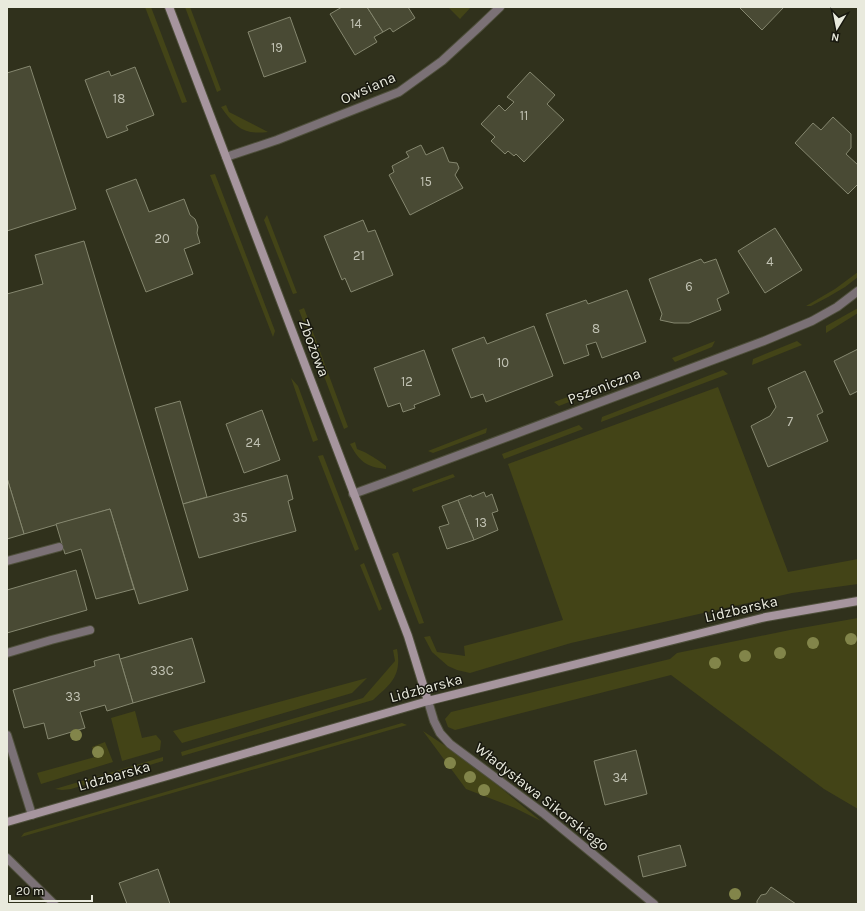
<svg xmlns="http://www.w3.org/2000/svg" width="865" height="911" font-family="Karla,sans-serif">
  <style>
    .green { fill: #434417 }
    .building { fill: #494a34; stroke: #85876f }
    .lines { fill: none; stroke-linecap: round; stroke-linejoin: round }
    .lane-casing { stroke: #4e4f3b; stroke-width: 10 }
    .street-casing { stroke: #4e4f3b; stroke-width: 10 }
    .secondary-casing { stroke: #4e4f3b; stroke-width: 10 }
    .lane { stroke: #7b7176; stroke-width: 8 }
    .street { stroke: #7b7176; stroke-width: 8 }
    .secondary { stroke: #a6959e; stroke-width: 8 }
    .tree { fill: #82854a }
    .labels { text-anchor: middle; stroke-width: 3; stroke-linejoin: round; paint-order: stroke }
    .number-label { font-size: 13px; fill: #c1c2b3 }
    .street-label { font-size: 15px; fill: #e9eadd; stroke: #18180f }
  </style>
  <rect width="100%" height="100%" fill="#30311c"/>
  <g class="green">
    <path d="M145 7H151L187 102 182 103Z"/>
    <path d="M185 7H190L221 90 217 92Z"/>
    <path d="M448 7H471L460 19Z"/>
    <path d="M226 105 229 112 268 132C243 135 235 127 221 107Z"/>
    <path d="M215 174 275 331 273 337 210 175Z"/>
    <path d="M267 215 297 293 293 294 264 220Z"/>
    <path d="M858 272V277L845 287 828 297 811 306H806L835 289Z"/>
    <path d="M304 308 348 427 344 429 299 310Z"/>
    <path d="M858 308V313L826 333V326Z"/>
    <path d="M715 341 712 347 675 362 672 358Z"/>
    <path d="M797 341 802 345 752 365 753 359Z"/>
    <path d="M723 370 728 374 601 422 602 417Z"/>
    <path d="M636 372 630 378 559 406 554 402Z"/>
    <path d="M291 378 298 386 318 440 313 442Z"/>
    <path d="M718 387 788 572 858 559V584L792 593 571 643 470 673 457 670 448 666 432 652 424 637 430 636 437 652 465 656 464 646 563 620 508 464Z"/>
    <path d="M579 425 583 429 504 459 502 454Z"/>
    <path d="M487 428 486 433 433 453 428 451Z"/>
    <path d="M355 442 357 449C368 453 377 459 386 466V469C366 467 359 461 350 444Z"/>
    <path d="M323 455 359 549 355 551 318 456Z"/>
    <path d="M453 474 455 477 413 492 412 489Z"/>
    <path d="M398 552 424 623 419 624 392 554Z"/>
    <path d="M364 563 382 609 379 611 360 565Z"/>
    <path d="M858 618V809L824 789 671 675 455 730 448 727 445 719 451 712 670 659 677 653 790 630Z"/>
    <path d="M397 649C402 676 391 684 373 700L182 756 181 752 363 698 395 661 393 650Z"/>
    <path d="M367 678 352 693 182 743 173 731Z"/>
    <path d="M135 711 142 738 156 735 161 741 160 750 122 761 111 718Z"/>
    <path d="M402 723 407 725 21 837 24 833Z"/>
    <path d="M423 731 468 761 541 821 515 808 466 789Z"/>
    <path d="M105 742 113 762 41 784 37 773 95 757 92 747Z"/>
    <path d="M163 757V761L71 789 62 790 55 789Z"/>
  </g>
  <g class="building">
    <path d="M342 7H367L383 32 374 37 377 42 355 55 330 14Z"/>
    <path d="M367 7H408L415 18 393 32 390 28 383 32Z"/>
    <path d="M739 7H784L762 30Z"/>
    <path d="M290 17 306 62 264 77 248 32Z"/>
    <path d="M30 66 76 209 7 231V73Z"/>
    <path d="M135 67 154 115 126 126 128 130 107 138 85 80 109 71 111 76Z"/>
    <path d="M530 72 555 95 547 104 564 120 524 162 516 154 514 156 508 151 505 154 491 141 495 137 481 124 499 105 505 111 514 102 507 97Z"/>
    <path d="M833 117 851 134V148L846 154 858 165V184L848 194 795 143 813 123 821 130Z"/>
    <path d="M421 145 426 155 443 147 449 162 457 163 459 168 455 175 463 188 410 215 389 175 394 172 392 166 409 157 406 152Z"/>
    <path d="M136 179 149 212 184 199 190 215 195 219 198 227 197 233 200 243 184 249 193 274 146 292 106 190Z"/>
    <path d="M363 220 368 232 375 230 393 275 351 292 345 278 342 280 324 236Z"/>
    <path d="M775 228 802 270 765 293 738 251Z"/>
    <path d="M84 241 188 590 139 604 110 509 24 534 7 478V294L43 284 35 255Z"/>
    <path d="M701 259 704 263 716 259 729 293 717 299 721 310 689 323H674L660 320 662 314 649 279Z"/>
    <path d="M627 290 646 342 602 358 596 342 586 345 589 355 564 364 546 314 586 300 588 304Z"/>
    <path d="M534 326 553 376 486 402 483 394 471 398 452 349 484 337 487 344Z"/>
    <path d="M858 349V391L850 395 834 361Z"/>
    <path d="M424 350 440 395 414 405 415 408 403 412 400 403 388 407 374 368Z"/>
    <path d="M805 371 823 412 817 415 828 441 768 467 751 426 770 416 776 407 768 388Z"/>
    <path d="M180 401 207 497 183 504 155 408Z"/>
    <path d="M262 410 280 460 244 473 226 424Z"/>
    <path d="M287 475 293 499 288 501 296 531 199 558 183 504Z"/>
    <path d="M7 478 24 534 7 539Z"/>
    <path d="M484 492 486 497 492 494 498 511 492 513 498 530 474 540 458 500 471 495 472 497Z"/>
    <path d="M458 500 474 540 447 549 439 527 449 524 442 506Z"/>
    <path d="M110 509 134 589 96 599 81 549 65 554 56 524Z"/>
    <path d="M76 570 87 610 7 633V590Z"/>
    <path d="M192 638 205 682 133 703 120 659Z"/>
    <path d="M119 654 120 659 133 703 107 711 105 705 80 712 85 728 48 739 44 723 24 728 13 690 95 666 94 661Z"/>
    <path d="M636 750 647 794 605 805 594 761Z"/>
    <path d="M680 845 686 866 643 877 638 856Z"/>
    <path d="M158 869 170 904H127L119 883Z"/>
    <path d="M771 887 796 904H757V901L761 895 766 894Z"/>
  </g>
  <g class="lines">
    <defs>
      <g id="lane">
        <path d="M7 561 59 547"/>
        <path d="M7 653 51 640 90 630"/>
        <path d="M7 735 32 815"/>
      </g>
      <g id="street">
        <path d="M226 157 277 140 399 92 442 61 478 28 500 7"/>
        <path d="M353 494 400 477 764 341 812 321 837 307 858 291"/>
        <path d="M428 701 434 721 440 733 450 744 543 813 654 904"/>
        <path d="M7 858 54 904"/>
      </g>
      <g id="secondary">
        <path d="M169 7 408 636 428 701"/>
        <path d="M7 822 428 701 766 617 858 601"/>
      </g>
    </defs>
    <use href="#lane" class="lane-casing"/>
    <use href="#street" class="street-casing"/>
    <use href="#secondary" class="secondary-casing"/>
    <use href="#lane" class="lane"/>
    <use href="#street" class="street"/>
    <use href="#secondary" class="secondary"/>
  </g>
  <g class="tree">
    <circle cx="851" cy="639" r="6"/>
    <circle cx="813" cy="643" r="6"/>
    <circle cx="780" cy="653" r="6"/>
    <circle cx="745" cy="656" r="6"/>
    <circle cx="715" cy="663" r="6"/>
    <circle cx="76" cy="735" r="6"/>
    <circle cx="98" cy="752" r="6"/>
    <circle cx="450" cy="763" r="6"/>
    <circle cx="470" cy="777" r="6"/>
    <circle cx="484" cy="790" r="6"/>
    <circle cx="735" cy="894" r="6"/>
  </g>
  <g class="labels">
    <g class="number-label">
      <text x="356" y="28">14</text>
      <text x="277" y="52">19</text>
      <text x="119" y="103">18</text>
      <text x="524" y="120">11</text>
      <text x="426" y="186">15</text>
      <text x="162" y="243">20</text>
      <text x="359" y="260">21</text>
      <text x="770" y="266">4</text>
      <text x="689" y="291">6</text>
      <text x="596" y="333">8</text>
      <text x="503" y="367">10</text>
      <text x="407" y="386">12</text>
      <text x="790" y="426">7</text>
      <text x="253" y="447">24</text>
      <text x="240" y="522">35</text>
      <text x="481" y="527">13</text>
      <text x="162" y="675">33C</text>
      <text x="73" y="701">33</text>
      <text x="620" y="782">34</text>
    </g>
    <g class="street-label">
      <text transform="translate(368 88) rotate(-24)" y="5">Owsiana</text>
      <text transform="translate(314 348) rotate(69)" y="5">Zbożowa</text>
      <text transform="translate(604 386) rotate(-21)" y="5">Pszeniczna</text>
      <text transform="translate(741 609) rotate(-13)" y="5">Lidzbarska</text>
      <text transform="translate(426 688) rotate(-15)" y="5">Lidzbarska</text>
      <text transform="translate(114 776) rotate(-16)" y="5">Lidzbarska</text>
      <text transform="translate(542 797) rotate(38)" y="5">Władysława Sikorskiego</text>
    </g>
  </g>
  <rect width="865" height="911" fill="none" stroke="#e9eadd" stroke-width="16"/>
  <g transform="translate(837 28) rotate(190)" stroke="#18180f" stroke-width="3" paint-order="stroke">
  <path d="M0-3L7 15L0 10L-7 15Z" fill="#e9eadd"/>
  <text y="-6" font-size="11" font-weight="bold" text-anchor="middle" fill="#e9eadd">N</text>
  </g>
  <path d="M10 895v6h82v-6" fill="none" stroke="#e9eadd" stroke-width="2"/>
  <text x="16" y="895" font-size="12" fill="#e9eadd" stroke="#18180f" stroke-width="3" paint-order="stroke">20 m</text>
</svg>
